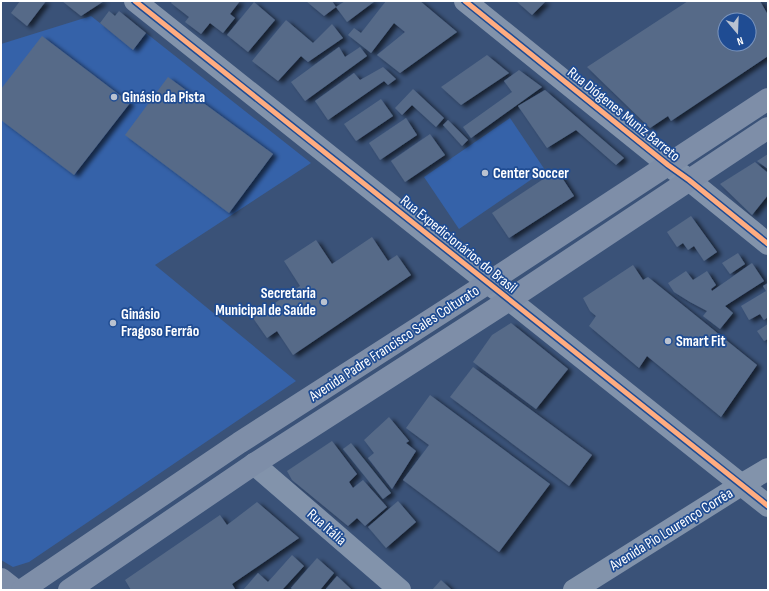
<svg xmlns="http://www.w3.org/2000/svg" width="769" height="591" font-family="'Sofia Sans Condensed',sans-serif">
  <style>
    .green { fill: #3562a9 }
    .building { fill: #566a88; fill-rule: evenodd; filter: url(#shadow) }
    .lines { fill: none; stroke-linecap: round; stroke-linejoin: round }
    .street { stroke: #8293ab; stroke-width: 22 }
    .secondary { stroke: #7e8ea8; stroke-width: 22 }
    .cycleway-casing { stroke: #1f4c93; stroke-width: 8 }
    .cycleway { stroke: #ffac80; stroke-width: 5 }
    .poi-dot { fill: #bac2d0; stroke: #1f4c93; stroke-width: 1.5 }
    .labels { text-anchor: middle; stroke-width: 3.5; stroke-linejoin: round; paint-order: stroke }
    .poi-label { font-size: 15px; font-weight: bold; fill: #fff; stroke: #1f4c93; text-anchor: start }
    .street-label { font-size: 15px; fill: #fff; stroke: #1f4c93 }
  </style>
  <defs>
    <filter id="shadow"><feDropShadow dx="4.5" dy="2.5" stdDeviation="2" flood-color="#0009"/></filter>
  </defs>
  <rect width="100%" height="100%" fill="#3a5278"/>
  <g class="green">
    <path d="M91 16 133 49 146 33 311 163 155 265 296 381 29 562 13 567 1 560V44Z"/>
    <path d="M510 118 545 170 459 229 424 177Z"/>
  </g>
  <g class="building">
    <path d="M20 1H46L27 26 11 13Z"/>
    <path d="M62 1H104L81 16Z"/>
    <path d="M172 1H240L230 14 235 18 223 33 210 23 201 34 185 22 189 17 171 3Z"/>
    <path d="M306 1H332L336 7 324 16Z"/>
    <path d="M345 1H375L347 22 336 7Z"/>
    <path d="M386 1H420L457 32 400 73 377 55 405 32 394 23 371 53 348 35 354 28 361 33Z"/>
    <path d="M516 1H546L532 15Z"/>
    <path d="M688 1H760L768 15V56L671 121 668 116 650 128 587 67ZM725 20H749V44H725Z"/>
    <path d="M254 2 275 20 248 52 227 35Z"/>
    <path d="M109 11 115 16 119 11 146 33 133 50 100 23Z"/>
    <path d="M286 20 313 43 332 24 343 38 308 62 301 56 278 81 252 61Z"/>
    <path d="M42 36 130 103 74 175 1 120V89Z"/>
    <path d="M339 47 345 57 360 47 367 56 305 101 291 82Z"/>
    <path d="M487 55 509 73 461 105 441 87Z"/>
    <path d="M383 67 396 79 388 85 384 81 328 120 315 101 354 73 360 80Z"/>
    <path d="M519 70 542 87 471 138 463 127 512 92 504 81Z"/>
    <path d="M168 77 273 154 229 213 125 135Z"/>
    <path d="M413 89 444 118 436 127 412 105 402 115 395 108Z"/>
    <path d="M545 90 624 158 616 165 576 130 547 148 518 106Z"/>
    <path d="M381 99 393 116 356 141 344 124Z"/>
    <path d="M406 118 417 135 380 160 369 143Z"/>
    <path d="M448 120 468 140 462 146 443 125Z"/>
    <path d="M430 134 445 155 405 182 391 161Z"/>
    <path d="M768 154V169L757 161Z"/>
    <path d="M755 162 768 173V195L752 215 720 184Z"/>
    <path d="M557 170 574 196 509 238 492 213Z"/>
    <path d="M691 216 717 252 704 261 694 246 688 250 683 243 677 247 667 232Z"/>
    <path d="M372 237 388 261 397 255 411 275 293 355 277 331 267 338 253 318 300 286 284 261 316 240 332 264Z"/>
    <path d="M738 253 745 264 730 274 722 263Z"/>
    <path d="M752 263 764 281 725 306 733 313 720 329 703 316 707 311 690 302 674 292 668 283 686 271 693 280 707 271 716 285 711 289 712 291Z"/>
    <path d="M633 265 643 280 648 277 757 365 721 417 647 356 639 368 589 326 596 316 590 311 583 298Z"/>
    <path d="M768 283V317L764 320 760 314 749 320 741 306 766 291 763 286Z"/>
    <path d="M511 323 568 369 536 409 473 362 492 335Z"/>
    <path d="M768 324V339L764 341 757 331Z"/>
    <path d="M473 367 592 455 569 486 450 397Z"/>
    <path d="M430 395 550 484 499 552 403 480 429 445 406 428Z"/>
    <path d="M389 417 409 441 406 443 416 451 392 489 368 458 374 453 364 440Z"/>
    <path d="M332 441 357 474 349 482 353 488 363 480 387 507 365 526 357 518 348 526 292 480 287 471Z"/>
    <path d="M351 443 391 493 383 499 343 449Z"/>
    <path d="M398 501 416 522 386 548 368 527Z"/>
    <path d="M257 502 299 538 232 584 235 589 234 590H131L125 580 220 515 227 525Z"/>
    <path d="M292 555 304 566 282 590H243L258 573 268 582Z"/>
    <path d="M317 558 334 573 320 590H293L291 588Z"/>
    <path d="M337 576 352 590H325Z"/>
    <path d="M441 580 452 590H432Z"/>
  </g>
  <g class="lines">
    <g class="street">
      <path d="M135 1 768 506"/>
      <path d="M465 1 668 165 689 180 768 244"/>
      <path d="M254 464 400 590"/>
      <path d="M574 590 741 485 768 469"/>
    </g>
    <g class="secondary">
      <path d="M1 579 15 590"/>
      <path d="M22 590 239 443 488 283 768 99"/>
      <path d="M69 590 254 464 509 300 768 128"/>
    </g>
    <defs>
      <g id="cycleway">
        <path d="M135 1 768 506"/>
        <path d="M465 1 668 165 689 180 768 244"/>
      </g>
    </defs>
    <use href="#cycleway" class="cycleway-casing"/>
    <use href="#cycleway" class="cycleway"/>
  </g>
  <g class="poi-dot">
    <circle cx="114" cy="97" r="4"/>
    <circle cx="485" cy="173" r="4"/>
    <circle cx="324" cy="302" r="4"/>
    <circle cx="113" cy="323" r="4"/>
    <circle cx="668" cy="341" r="4"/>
  </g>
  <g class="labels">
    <g class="poi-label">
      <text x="122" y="102">Ginásio da Pista</text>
      <text x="493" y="178">Center Soccer</text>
      <text x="316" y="298" text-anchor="end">Secretaria<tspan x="316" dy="17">Municipal de Saúde</tspan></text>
      <text x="121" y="319">Ginásio<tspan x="121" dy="17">Fragoso Ferrão</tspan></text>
      <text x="676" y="346">Smart Fit</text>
    </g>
    <g class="street-label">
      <text transform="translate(624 114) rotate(39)" y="5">Rua Diógenes Muniz Barreto</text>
      <text transform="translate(459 244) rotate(39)" y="5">Rua Expedicionários do Brasil</text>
      <text transform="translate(394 343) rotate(-33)" y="5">Avenida Padre Francisco Sales Colturato</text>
      <text transform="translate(327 527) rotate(41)" y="5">Rua Itália</text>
      <text transform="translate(671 529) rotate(-32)" y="5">Avenida Pio Lourenço Corrêa</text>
    </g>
  </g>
  <rect width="769" height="591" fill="none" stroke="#ffffff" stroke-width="4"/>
  <g transform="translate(737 32) rotate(161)"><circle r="19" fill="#1f4c93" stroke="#7994be"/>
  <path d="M0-3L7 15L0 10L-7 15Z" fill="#bac2d0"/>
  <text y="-6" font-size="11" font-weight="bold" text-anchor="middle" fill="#ffffff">N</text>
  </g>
</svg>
